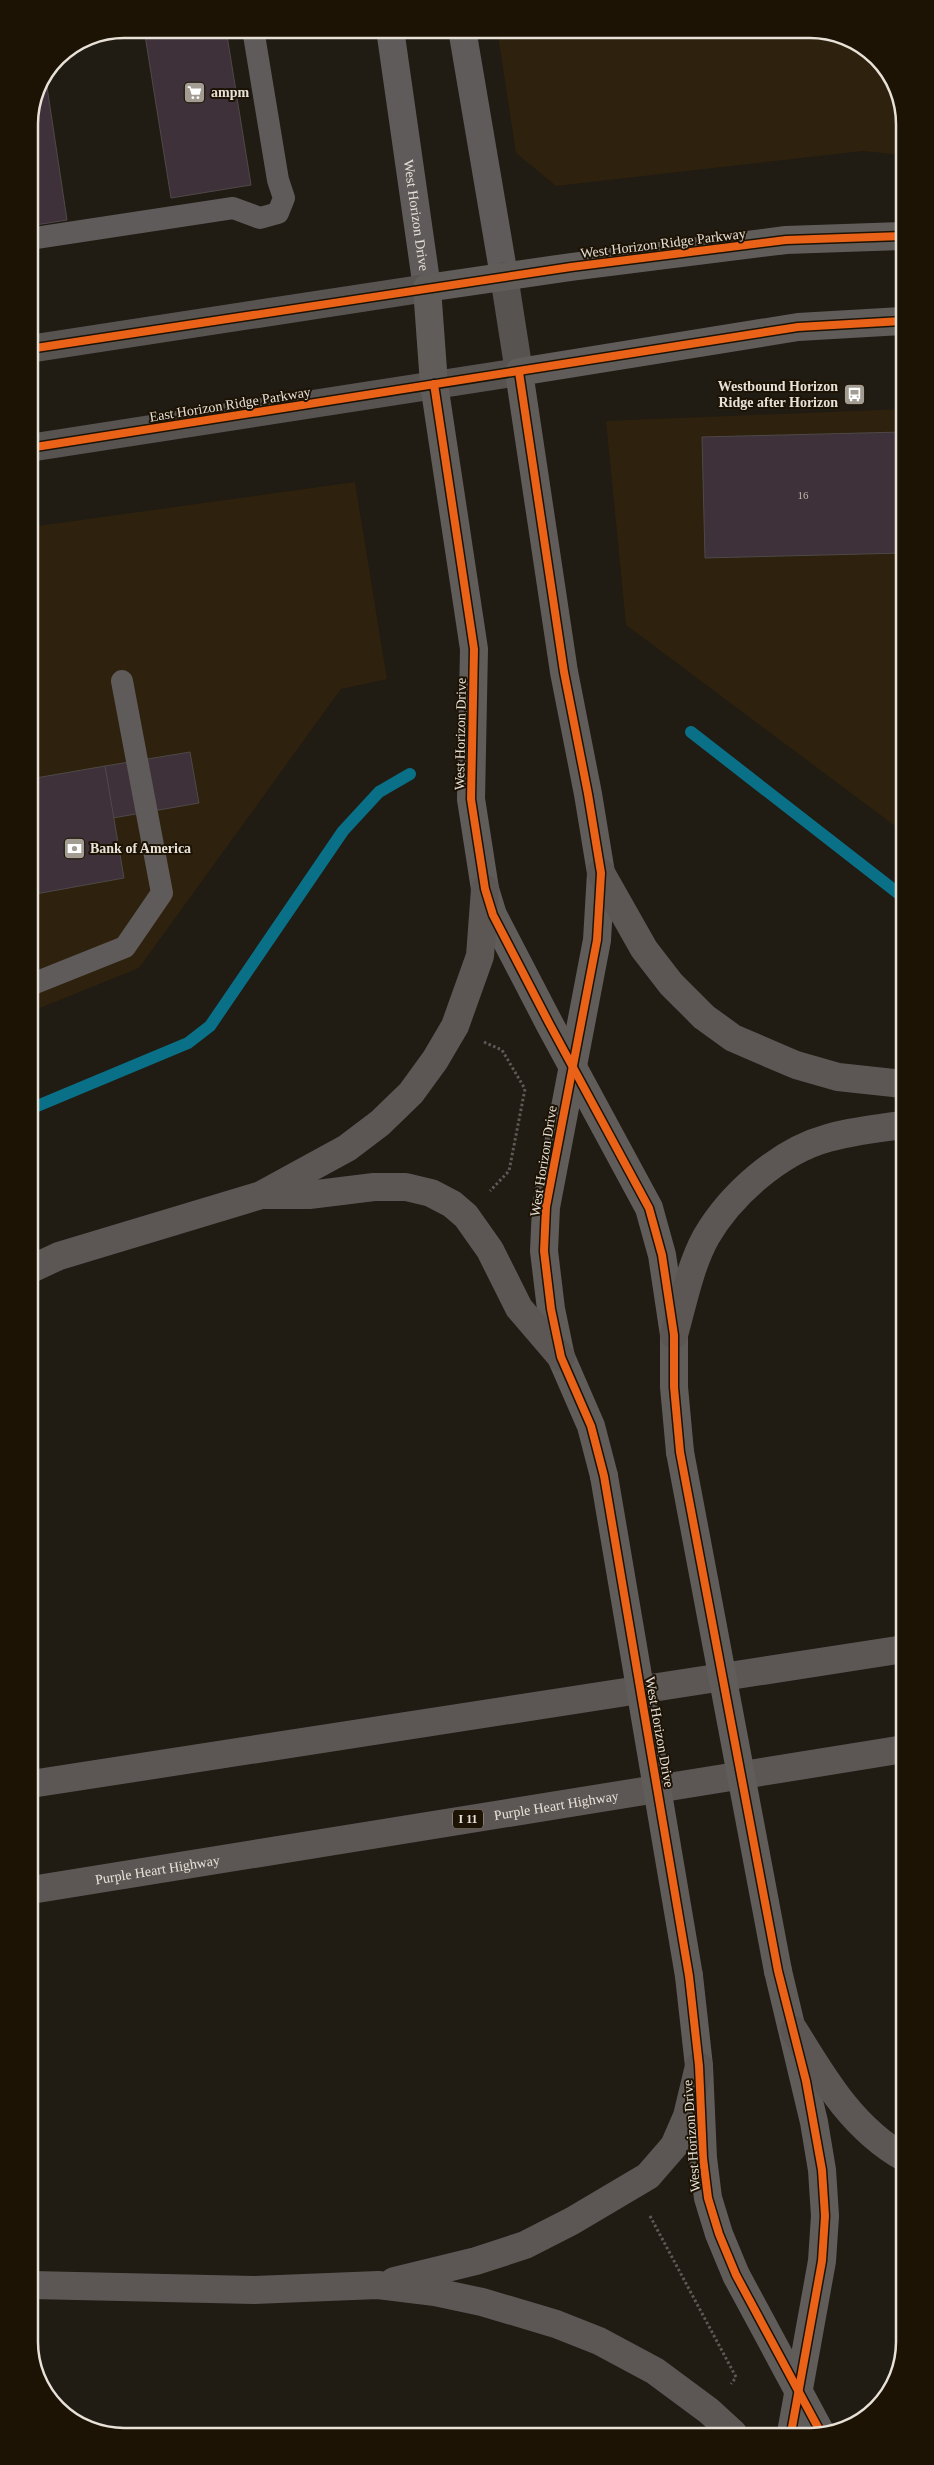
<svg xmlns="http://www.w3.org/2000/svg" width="934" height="2465" font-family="Georgia,serif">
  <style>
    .built { fill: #2e210d }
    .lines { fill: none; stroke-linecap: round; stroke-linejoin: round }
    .stream { stroke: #097087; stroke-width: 12 }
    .building { fill: #3e3139; stroke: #4e4948 }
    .path { stroke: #5c5957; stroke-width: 3; stroke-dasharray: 2.5 2.5; stroke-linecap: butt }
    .service { stroke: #5f5b5b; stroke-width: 22 }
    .minor { stroke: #5f5b5b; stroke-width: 28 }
    .secondary { stroke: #575351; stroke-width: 28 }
    .primary { stroke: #605c5a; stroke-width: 28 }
    .motorway { stroke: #5c5754; stroke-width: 28 }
    .primary-bridge { stroke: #605c5a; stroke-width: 28 }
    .cycleway-casing { stroke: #1c1305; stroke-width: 11 }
    .cycleway { stroke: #ea6118; stroke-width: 8 }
    .labels { text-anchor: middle; stroke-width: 4; stroke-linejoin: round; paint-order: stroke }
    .number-label { font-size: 11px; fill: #beb5b0 }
    .shield { fill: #1c1305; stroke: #aba398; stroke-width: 1 }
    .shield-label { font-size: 12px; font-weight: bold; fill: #e8e1d7 }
    .poi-label { font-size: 14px; font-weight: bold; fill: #e8e1d7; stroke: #1c1305; text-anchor: start }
    .street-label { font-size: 14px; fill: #e8e1d7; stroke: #1c1305 }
    .rim { fill: none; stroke: #e8e1d7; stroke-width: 2.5 }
  </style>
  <rect width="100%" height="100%" fill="#201b13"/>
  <g class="built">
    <path d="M497 29H817L868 48 902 99V155L863 151 556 186 516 153Z"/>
    <path d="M902 409 903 832 626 625 606 421Z"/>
    <path d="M355 482 387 679 341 689 139 968 30 1012V527Z"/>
  </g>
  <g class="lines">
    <g class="stream">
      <path d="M691 732 903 897"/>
      <path d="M30 1109 188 1043 210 1026 343 831 379 792 410 774"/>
    </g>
  </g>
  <g class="building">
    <path d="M144 29H226L251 185 171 198Z"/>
    <path d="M46 80 67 220 29 226V117Z"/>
    <path d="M902 432 903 553 705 558 702 437Z"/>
    <path d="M190 752 199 803 113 818 105 766Z"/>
    <path d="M105 766 124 878 30 895V779Z"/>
  </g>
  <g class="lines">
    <g class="path">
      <path d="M484 1042 502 1050 525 1089 509 1171 490 1191"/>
      <path d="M650 2216 736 2377 731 2384"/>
    </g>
    <g class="service">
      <path d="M29 239 233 208 260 218 278 213 284 198 278 180 253 29"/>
      <path d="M30 985 125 947 162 893 122 681"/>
    </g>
    <g class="minor">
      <path id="s1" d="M390 29 427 288"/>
      <path d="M462 29 504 276"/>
    </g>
    <g class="secondary">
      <path d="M29 349 427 288"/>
      <path d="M29 448 519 372 504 276"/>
    </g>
    <g class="primary">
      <path d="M680 1452 674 1387V1335L662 1255 649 1208 549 1023 493 915 485 889 471 799 474 649 434 384 427 288 571 267 786 240 902 236"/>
      <path d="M604 1476 591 1426 561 1357 551 1309 544 1251 546 1207 597 940 601 873 588 794 564 672 519 372 798 327 902 321"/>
      <path d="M778 1971 814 2122 822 2170 825 2216 822 2261 791 2433"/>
      <path d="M689 1976 699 2066 703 2158 708 2198 719 2234 736 2275 821 2433"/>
    </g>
    <g class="motorway">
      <path d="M601 873 644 949 671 984 704 1017 733 1038 796 1065 838 1077 903 1084"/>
      <path d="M262 1195H309L374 1187H406L431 1193 452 1204 466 1216 490 1250 519 1308 561 1357"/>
      <path d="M31 1269 59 1256 261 1195 347 1148 380 1123 411 1093 435 1060 455 1026 480 956 485 889"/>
      <path d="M674 1335C683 1303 690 1266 706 1237 731 1194 780 1151 828 1138 853 1131 878 1128 903 1125"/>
      <path d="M31 1784 904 1649"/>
      <path id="s2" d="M31 1890 904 1749"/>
      <path d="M794 2030C824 2079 853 2129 905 2158"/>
      <path d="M394 2281 476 2261 525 2245 572 2221 648 2176 674 2146 687 2116 699 2066"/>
      <path d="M32 2285 254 2290 378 2285 435 2292 482 2302 556 2324 599 2341 655 2371 709 2411 733 2433"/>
    </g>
    <g class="primary-bridge">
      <path d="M680 1452 778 1971"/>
      <path d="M604 1476 689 1976"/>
    </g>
    <defs>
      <g id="cycleway">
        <path d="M29 349 571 267 786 240 902 236"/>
        <path d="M519 372 564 672 588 794 601 873 597 940 546 1207 544 1251 551 1309 561 1357 591 1426 604 1476 689 1976 699 2066 703 2158 708 2198 719 2234 736 2275 821 2433"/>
        <path d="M434 384 474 649 471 799 485 889 493 915 549 1023 649 1208 662 1255 674 1335V1387L680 1452 778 1971 806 2081 822 2170 825 2216 822 2261 791 2433"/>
        <path d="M29 448 798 327 902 321"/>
      </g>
    </defs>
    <use href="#cycleway" class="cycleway-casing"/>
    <use href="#cycleway" class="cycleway"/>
  </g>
  <defs>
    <symbol id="supermarket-square" viewBox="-11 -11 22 22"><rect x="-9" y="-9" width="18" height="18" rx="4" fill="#a29c92" stroke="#1c1305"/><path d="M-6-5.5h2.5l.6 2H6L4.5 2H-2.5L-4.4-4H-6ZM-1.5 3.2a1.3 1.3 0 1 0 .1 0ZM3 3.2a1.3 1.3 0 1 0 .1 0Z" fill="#fff"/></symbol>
    <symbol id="bus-square" viewBox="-11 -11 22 22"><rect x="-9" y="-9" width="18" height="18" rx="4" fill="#a29c92" stroke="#1c1305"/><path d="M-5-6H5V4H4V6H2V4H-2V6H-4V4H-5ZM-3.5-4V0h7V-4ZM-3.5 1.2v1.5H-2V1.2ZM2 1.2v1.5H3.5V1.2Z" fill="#fff"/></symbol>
    <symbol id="bank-square" viewBox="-11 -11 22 22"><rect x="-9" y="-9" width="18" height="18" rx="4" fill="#a29c92" stroke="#1c1305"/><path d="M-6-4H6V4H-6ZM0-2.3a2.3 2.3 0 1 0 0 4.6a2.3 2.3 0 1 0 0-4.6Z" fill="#fff"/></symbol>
  </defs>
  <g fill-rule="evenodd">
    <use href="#supermarket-square" x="182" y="80" width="25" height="25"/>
    <use href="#bus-square" x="842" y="382" width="25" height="25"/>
    <use href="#bank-square" x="62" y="836" width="25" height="25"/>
  </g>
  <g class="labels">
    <g class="number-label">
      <text x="803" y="499">16</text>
    </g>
    <rect class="shield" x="453" y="1809.5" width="30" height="19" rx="4"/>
    <g class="shield-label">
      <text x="468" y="1823">I 11</text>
    </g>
    <g class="poi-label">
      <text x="211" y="97">ampm</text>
      <text x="838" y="391" text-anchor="end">Westbound Horizon<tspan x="838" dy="16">Ridge after Horizon</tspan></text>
      <text x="90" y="853">Bank of America</text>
    </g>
    <g class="street-label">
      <text dy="5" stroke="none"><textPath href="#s1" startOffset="188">West Horizon Drive</textPath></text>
      <text transform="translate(663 243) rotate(-7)" y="5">West Horizon Ridge Parkway</text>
      <text transform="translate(230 404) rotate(-9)" y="5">East Horizon Ridge Parkway</text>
      <text transform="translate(460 734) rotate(-89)" y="5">West Horizon Drive</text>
      <text transform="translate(543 1161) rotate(-81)" y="5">West Horizon Drive</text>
      <text transform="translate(660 1732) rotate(80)" y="5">West Horizon Drive</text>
      <text dy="5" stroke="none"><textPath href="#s2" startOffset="532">Purple Heart Highway</textPath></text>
      <text dy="5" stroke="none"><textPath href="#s2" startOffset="128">Purple Heart Highway</textPath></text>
      <text transform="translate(691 2136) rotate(-94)" y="5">West Horizon Drive</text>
    </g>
  </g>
  <path d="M0 0H934V2465H0ZM124 38H810A86 86 0 0 1 896 124V2342A86 86 0 0 1 810 2428H124A86 86 0 0 1 38 2342V124A86 86 0 0 1 124 38Z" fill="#1c1305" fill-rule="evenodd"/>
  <path class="rim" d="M124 38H810A86 86 0 0 1 896 124V2342A86 86 0 0 1 810 2428H124A86 86 0 0 1 38 2342V124A86 86 0 0 1 124 38Z"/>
</svg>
